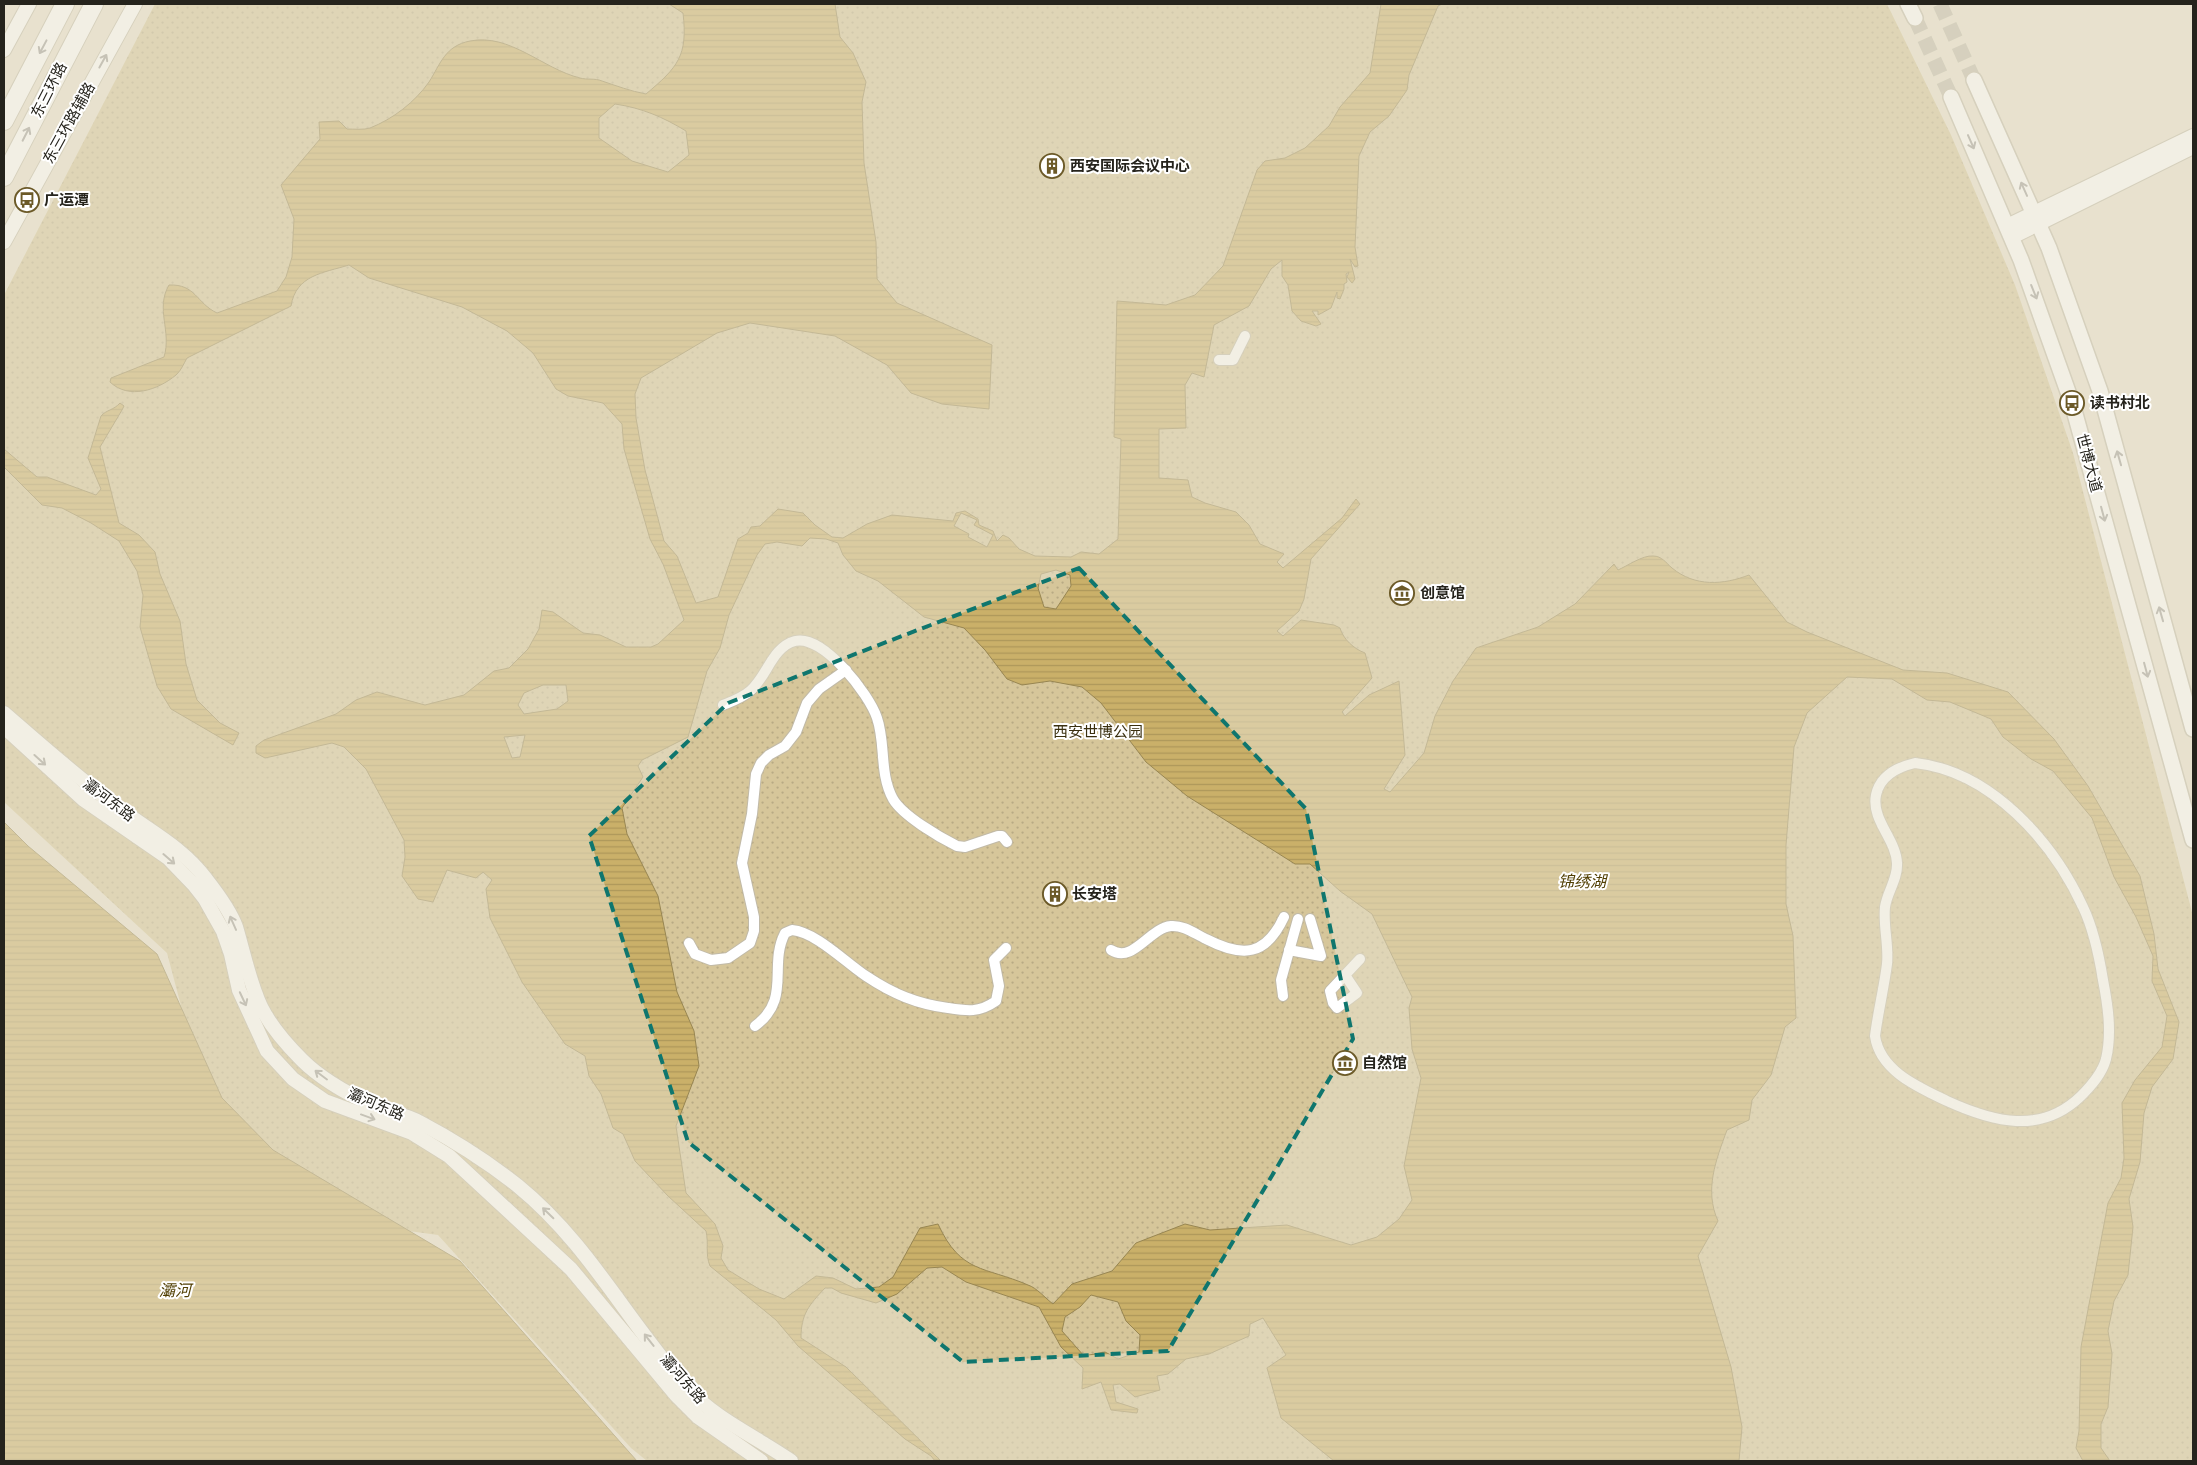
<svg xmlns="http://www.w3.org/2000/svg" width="2197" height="1465" font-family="Roboto,'Noto Sans SC',sans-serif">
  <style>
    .park { fill: url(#park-dots) }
    .water { fill: url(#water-rules); stroke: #988652; fill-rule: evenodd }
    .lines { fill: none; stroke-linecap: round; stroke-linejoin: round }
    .primary-tunnel { stroke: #c1bbaa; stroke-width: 15; stroke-dasharray: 15 8; stroke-linecap: butt }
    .street-casing { stroke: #c1baa8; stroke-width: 12 }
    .secondary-casing { stroke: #c1baa8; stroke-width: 16 }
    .primary-casing { stroke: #c1baa8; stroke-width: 18 }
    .highway-casing { stroke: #c1baa8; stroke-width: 20 }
    .street { stroke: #fff; stroke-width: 10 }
    .secondary { stroke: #fff; stroke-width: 14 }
    .primary { stroke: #fff; stroke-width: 15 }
    .highway { stroke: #fff; stroke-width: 18 }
    .oneway { stroke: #9d9c99 }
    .marked { fill: none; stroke: #0f766e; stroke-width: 4; stroke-dasharray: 10 6; stroke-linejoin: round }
    .labels { text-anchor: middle; stroke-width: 4; stroke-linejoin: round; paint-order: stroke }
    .street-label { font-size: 15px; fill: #25231c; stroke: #fff }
    .poi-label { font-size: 15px; font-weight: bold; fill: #25231c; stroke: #fff; text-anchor: start }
    .park-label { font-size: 15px; fill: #3b3010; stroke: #fff }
    .water-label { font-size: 16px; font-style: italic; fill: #513f03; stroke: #fff }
  </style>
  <defs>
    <pattern id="park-dots" width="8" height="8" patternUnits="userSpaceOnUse" patternTransform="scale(1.25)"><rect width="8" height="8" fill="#d6c69a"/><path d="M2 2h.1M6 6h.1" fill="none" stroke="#b8aa84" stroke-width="1.8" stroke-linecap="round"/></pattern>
    <pattern id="water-rules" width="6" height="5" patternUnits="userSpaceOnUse" patternTransform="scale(1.25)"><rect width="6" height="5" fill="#cab069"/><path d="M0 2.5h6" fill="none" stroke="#ad975a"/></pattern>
  </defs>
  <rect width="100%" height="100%" fill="#e8e1ce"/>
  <path class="park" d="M155 4H1887L1951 135 2015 285 2073 453 2193 916V1461H647L631 1448 438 1235 350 1223 202 1085 167 953 4 802V295Z"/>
  <g class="water">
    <path d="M669 4H835L840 37 853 53 866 82 862 102 864 163 876 242 877 279 897 303 992 345 989 409 942 404 911 393 887 365 835 336 750 323 717 333 641 378 635 394 636 418 645 470 664 541 677 556 696 603 718 597 738 539 748 533 751 527 760 526 778 509 803 513 815 525 832 537 843 538 867 524 892 515 953 521 956 513 965 511 978 519 979 525 993 531 997 541 1003 535 1009 538 1019 549 1035 556 1071 557 1081 552 1099 554 1118 539 1121 439 1114 437 1117 301 1166 305 1195 295 1223 266 1257 170 1265 161 1285 158 1305 148 1329 126 1340 107 1370 73 1381 4H1442L1438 6 1409 75 1407 90 1389 116 1370 132 1359 156 1355 247 1358 266 1355 267 1350 259 1355 279 1352 283 1347 277 1349 272 1346 274 1347 282 1344 284V289L1340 299 1337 298V292L1331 308 1318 315V311H1312L1321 324 1316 326 1301 321 1292 311 1288 285 1282 276V260L1271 269 1249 306 1214 325 1204 377 1192 373 1185 385 1186 428 1159 429V478L1188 480 1192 497 1205 503 1236 512 1249 525 1260 544 1284 554 1277 562 1283 568 1342 518 1356 499 1360 504 1311 559 1304 599 1299 611 1277 631 1283 636 1301 620 1334 625 1340 628C1343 639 1354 649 1365 653L1372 678 1342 712 1345 716 1369 695 1399 681 1405 755 1384 789 1390 792 1424 753 1435 716 1453 681 1476 648 1538 627 1575 604 1614 564 1618 570C1627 566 1643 555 1653 556 1662 556 1666 563 1672 568 1695 587 1723 585 1749 575L1787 622 1807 632 1903 670 1947 673 2008 692 2054 739 2088 786 2140 876 2154 934 2158 969 2179 1022 2173 1059 2152 1087 2144 1113 2140 1162 2129 1199 2133 1227 2128 1275 2114 1301 2108 1331 2112 1354 2108 1407 2101 1424V1448L2110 1461H2083L2076 1448 2079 1431 2081 1347 2108 1203 2121 1178 2124 1158 2122 1103 2135 1080 2162 1047 2167 1016 2152 981 2153 956 2136 917 2114 877 2092 818 2053 771 2031 759 2003 737 1991 719 1950 702 1927 700 1892 679 1847 677 1807 713 1794 747 1786 845V904L1793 936 1796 1018 1785 1027 1771 1075 1752 1100 1749 1120 1727 1130C1716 1160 1704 1190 1718 1221L1698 1256 1731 1367 1742 1427 1739 1461H1334L1281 1418 1267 1368 1286 1355 1263 1318 1250 1324 1249 1336 1209 1354 1186 1359 1168 1374 1157 1376 1160 1390 1135 1397 1120 1384 1113 1385 1116 1402 1138 1409 1137 1413 1111 1410 1101 1382 1082 1389 1083 1368 1061 1347 1039 1307 966 1282 942 1267 927 1268 897 1294 876 1303 841 1293 832 1288H825C809 1305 801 1314 801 1338L846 1367 941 1461H935L931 1456 905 1439 798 1346 776 1320 710 1266C705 1254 709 1244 706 1231L668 1196 635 1161 623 1134 613 1128 601 1094 589 1076 585 1056 565 1044 522 982 490 918 486 889 492 880 483 872 476 878 447 870 433 902 418 899 402 876 405 857 404 840 366 769 344 747 332 743 265 758 256 753V746L264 740 336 714 356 700 377 692 425 705 464 695 494 671 509 668 528 649 539 629 542 610 553 612 583 633 600 635 626 647H651L658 644 684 620 663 564 650 539 624 449 622 424 603 403 568 396 556 389 533 353 507 331 462 307 369 278 349 265C323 273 296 275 291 306L187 358C184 363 181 371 176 375 158 390 129 400 110 382L111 378 164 357C172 331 155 309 169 285 196 284 196 303 217 313L277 291 286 277 292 257 294 219 281 185 320 139 319 122 339 121 347 129C354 129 364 130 370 128 393 119 415 102 429 82 441 63 445 46 470 41 510 33 543 69 580 78 587 80 595 78 602 81 617 86 630 91 646 94 678 67 688 56 683 13ZM615 104C642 108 663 117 686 131L689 155 668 172 632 161 599 138V118ZM961 513 977 520 974 525 993 535 987 547 968 537 969 534 954 526ZM810 538 826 539 838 543 843 555 856 571 878 581 924 617 964 628 985 650 1007 679 1022 685 1050 681 1082 687 1101 703 1146 762 1187 796 1295 864H1310L1340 891 1372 914 1412 997 1409 1008 1412 1049 1421 1078 1404 1166 1412 1200 1399 1219 1377 1237 1351 1245 1287 1225 1210 1230 1185 1224 1136 1243 1112 1271 1072 1284 1053 1304C1045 1298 1037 1288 1028 1285 984 1266 961 1274 938 1224L920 1228 893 1277 879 1287 856 1289 833 1278 816 1276 784 1299 759 1289 728 1270 721 1258 723 1246 715 1224 686 1193 676 1126 699 1066 694 1031 677 992 658 896 627 834 622 808 643 777 638 766 642 760 688 737 707 671 720 648 729 615 757 555 765 544 777 542 802 546ZM1056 570 1070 575 1071 586 1056 609 1044 607 1038 588 1041 574ZM543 685H566L568 701 557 709 524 714 518 705 524 693ZM525 735 520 757 512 758 504 737ZM1091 1295 1118 1302 1126 1321 1140 1335 1139 1352 1118 1359 1105 1352 1084 1356 1062 1331 1065 1317 1080 1307Z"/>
    <path d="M120 403 124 406 122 410 100 447 119 523 139 535 155 552 160 574 180 621 186 664 197 700 220 723 239 733 233 745 171 709 157 686 140 627 143 595 137 571 119 541 91 523 62 508 42 505 4 467V449L37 477H47L96 495 101 489 88 458 101 416C106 410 114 410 120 403Z"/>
    <path d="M4 822 28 846 157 954 222 1098 273 1150 460 1261 637 1461H4Z"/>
  </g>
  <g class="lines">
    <g class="primary-tunnel">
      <path d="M1940 4 1974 80"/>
      <path d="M1915 18 1951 97"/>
    </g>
    <defs>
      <g id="street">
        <path d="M1219 360H1233L1245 336"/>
        <path d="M723 705C733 701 742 698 750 691 767 677 772 647 795 641 823 634 869 694 877 718 886 744 879 773 893 799 903 816 939 837 957 846L965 847 998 836H1002L1007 842"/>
        <path d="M1915 763C1991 771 2053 842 2083 907 2094 930 2099 955 2103 980 2108 1006 2112 1033 2106 1059 2102 1074 2091 1086 2081 1096 2041 1135 1993 1122 1947 1101 1918 1087 1880 1071 1875 1036 1878 1012 1884 988 1887 964 1889 945 1883 926 1885 907 1887 892 1898 879 1897 863 1896 839 1871 820 1876 795 1880 776 1898 767 1915 763Z"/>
        <path d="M689 943 695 954 711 960 728 958 750 943 754 931V917L742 863 752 814 756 774 761 763 769 755 785 746 796 732 807 703 819 689 846 670"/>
        <path d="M1111 950C1133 964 1149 928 1171 926 1184 925 1195 934 1206 939 1243 958 1266 956 1284 917"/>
        <path d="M1289 950 1321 956 1310 919"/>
        <path d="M1345 975 1357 993 1337 1008 1333 1003 1330 991 1360 959"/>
        <path d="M1283 996 1281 980 1298 919"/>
        <path d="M755 1026C792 999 768 966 785 933L792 930C816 932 846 963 866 976 893 994 917 1004 948 1008 967 1011 979 1013 996 1001L999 986 994 960 1006 948"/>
      </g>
      <g id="secondary">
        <path d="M4 50 29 4"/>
        <path d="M2007 226 2193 136"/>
        <path d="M2012 237 2193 147"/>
        <path d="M4 242 135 4"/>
        <path d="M4 713C42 746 80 780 120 809 151 832 183 848 206 879 217 893 230 910 236 927 244 954 249 981 261 1007 271 1027 286 1044 302 1060 321 1079 348 1094 372 1105 387 1112 405 1114 419 1122 453 1140 488 1162 518 1186 589 1244 626 1320 686 1387 716 1420 755 1436 791 1461"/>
        <path d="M4 727 84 800 168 858 194 885 205 899 223 931 231 954 239 990 267 1051 293 1079 325 1101 412 1133 449 1156 571 1269 676 1395 698 1417 761 1461"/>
      </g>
      <g id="primary">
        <path d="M1908 4 1915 18"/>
        <path d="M1974 80 2049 248 2100 391 2193 729"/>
        <path d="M1951 97 2021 260 2072 403 2193 840"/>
      </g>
      <g id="highway">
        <path d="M4 121 65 4"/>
        <path d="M4 177 94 4"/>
      </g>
    </defs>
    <use href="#street" class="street-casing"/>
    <use href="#secondary" class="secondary-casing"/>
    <use href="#primary" class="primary-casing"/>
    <use href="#highway" class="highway-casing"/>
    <use href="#street" class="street"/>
    <use href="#secondary" class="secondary"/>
    <use href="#primary" class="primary"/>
    <use href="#highway" class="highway"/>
  </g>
  <defs><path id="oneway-shaft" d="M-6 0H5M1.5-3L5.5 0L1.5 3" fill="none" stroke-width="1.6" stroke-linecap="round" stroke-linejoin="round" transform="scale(1.25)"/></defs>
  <g class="oneway">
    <use href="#oneway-shaft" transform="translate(43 47) rotate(118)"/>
    <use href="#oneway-shaft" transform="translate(103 61) rotate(-61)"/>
    <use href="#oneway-shaft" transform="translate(26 134) rotate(-63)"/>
    <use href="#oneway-shaft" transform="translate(1971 142) rotate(66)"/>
    <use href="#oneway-shaft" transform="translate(2024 189) rotate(-114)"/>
    <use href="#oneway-shaft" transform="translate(2034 292) rotate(68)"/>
    <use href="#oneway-shaft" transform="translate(2119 458) rotate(-106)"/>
    <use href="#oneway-shaft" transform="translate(2103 514) rotate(75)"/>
    <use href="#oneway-shaft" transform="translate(2161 614) rotate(-106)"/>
    <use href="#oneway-shaft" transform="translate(2146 670) rotate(75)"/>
    <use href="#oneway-shaft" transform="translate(40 760) rotate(42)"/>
    <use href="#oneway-shaft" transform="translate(169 859) rotate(41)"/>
    <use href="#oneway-shaft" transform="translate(233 923) rotate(-114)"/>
    <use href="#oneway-shaft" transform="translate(243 999) rotate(65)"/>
    <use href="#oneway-shaft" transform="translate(321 1075) rotate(-143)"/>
    <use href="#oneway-shaft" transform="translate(368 1117) rotate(20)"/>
    <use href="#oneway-shaft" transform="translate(548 1213) rotate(-136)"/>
    <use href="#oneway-shaft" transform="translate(649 1340) rotate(-128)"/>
  </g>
  <path d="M0 0H2197V1465H0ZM1079 568 1306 809 1353 1039 1168 1351 963 1362 688 1142 589 836 728 703Z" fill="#e8e1ce" fill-opacity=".55" fill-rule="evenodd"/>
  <path class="marked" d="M1079 568 1306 809 1353 1039 1168 1351 963 1362 688 1142 589 836 728 703Z"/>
  <defs>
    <symbol id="building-ring" viewBox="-11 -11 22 22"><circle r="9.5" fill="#fff" stroke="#6c5a28" stroke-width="1.5"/><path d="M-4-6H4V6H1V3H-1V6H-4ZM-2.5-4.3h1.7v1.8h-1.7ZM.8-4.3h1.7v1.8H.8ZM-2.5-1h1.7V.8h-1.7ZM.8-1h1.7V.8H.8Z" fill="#6c5a28"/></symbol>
    <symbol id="bus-ring" viewBox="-11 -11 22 22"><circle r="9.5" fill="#fff" stroke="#6c5a28" stroke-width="1.5"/><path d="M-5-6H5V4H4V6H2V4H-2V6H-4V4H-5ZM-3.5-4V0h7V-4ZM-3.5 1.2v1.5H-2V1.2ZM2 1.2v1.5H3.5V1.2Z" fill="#6c5a28"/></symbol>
    <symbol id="museum-ring" viewBox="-11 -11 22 22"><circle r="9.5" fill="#fff" stroke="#6c5a28" stroke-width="1.5"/><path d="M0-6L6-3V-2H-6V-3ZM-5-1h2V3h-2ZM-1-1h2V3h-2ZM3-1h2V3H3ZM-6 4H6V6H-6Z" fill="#6c5a28"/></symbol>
  </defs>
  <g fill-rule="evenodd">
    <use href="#building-ring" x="1038" y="152" width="28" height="28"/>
    <use href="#bus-ring" x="13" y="186" width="28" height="28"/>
    <use href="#bus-ring" x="2058" y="389" width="28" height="28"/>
    <use href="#museum-ring" x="1388" y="579" width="28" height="28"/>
    <use href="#building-ring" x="1041" y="880" width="28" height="28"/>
    <use href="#museum-ring" x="1331" y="1049" width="28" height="28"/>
  </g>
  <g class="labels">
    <g class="street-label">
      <text transform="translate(49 90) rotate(-63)" y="5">东三环路</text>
      <text transform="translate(69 123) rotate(-61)" y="5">东三环路辅路</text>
      <text transform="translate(2089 463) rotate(75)" y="5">世博大道</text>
      <text transform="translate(109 800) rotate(37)" y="5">灞河东路</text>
      <text transform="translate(376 1104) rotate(23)" y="5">灞河东路</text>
      <text transform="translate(683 1379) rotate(49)" y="5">灞河东路</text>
    </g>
    <g class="poi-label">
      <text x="1070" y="171">西安国际会议中心</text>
      <text x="44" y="205">广运潭</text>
      <text x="2090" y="408">读书村北</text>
      <text x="1420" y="598">创意馆</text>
      <text x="1072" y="899">长安塔</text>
      <text x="1362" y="1068">自然馆</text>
    </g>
    <g class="park-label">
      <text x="1098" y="737">西安世博公园</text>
    </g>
    <g class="water-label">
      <text x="1582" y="887">锦绣湖</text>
      <text x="175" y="1296">灞河</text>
    </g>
  </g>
  <rect width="2197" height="1465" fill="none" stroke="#25231c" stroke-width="10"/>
</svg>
